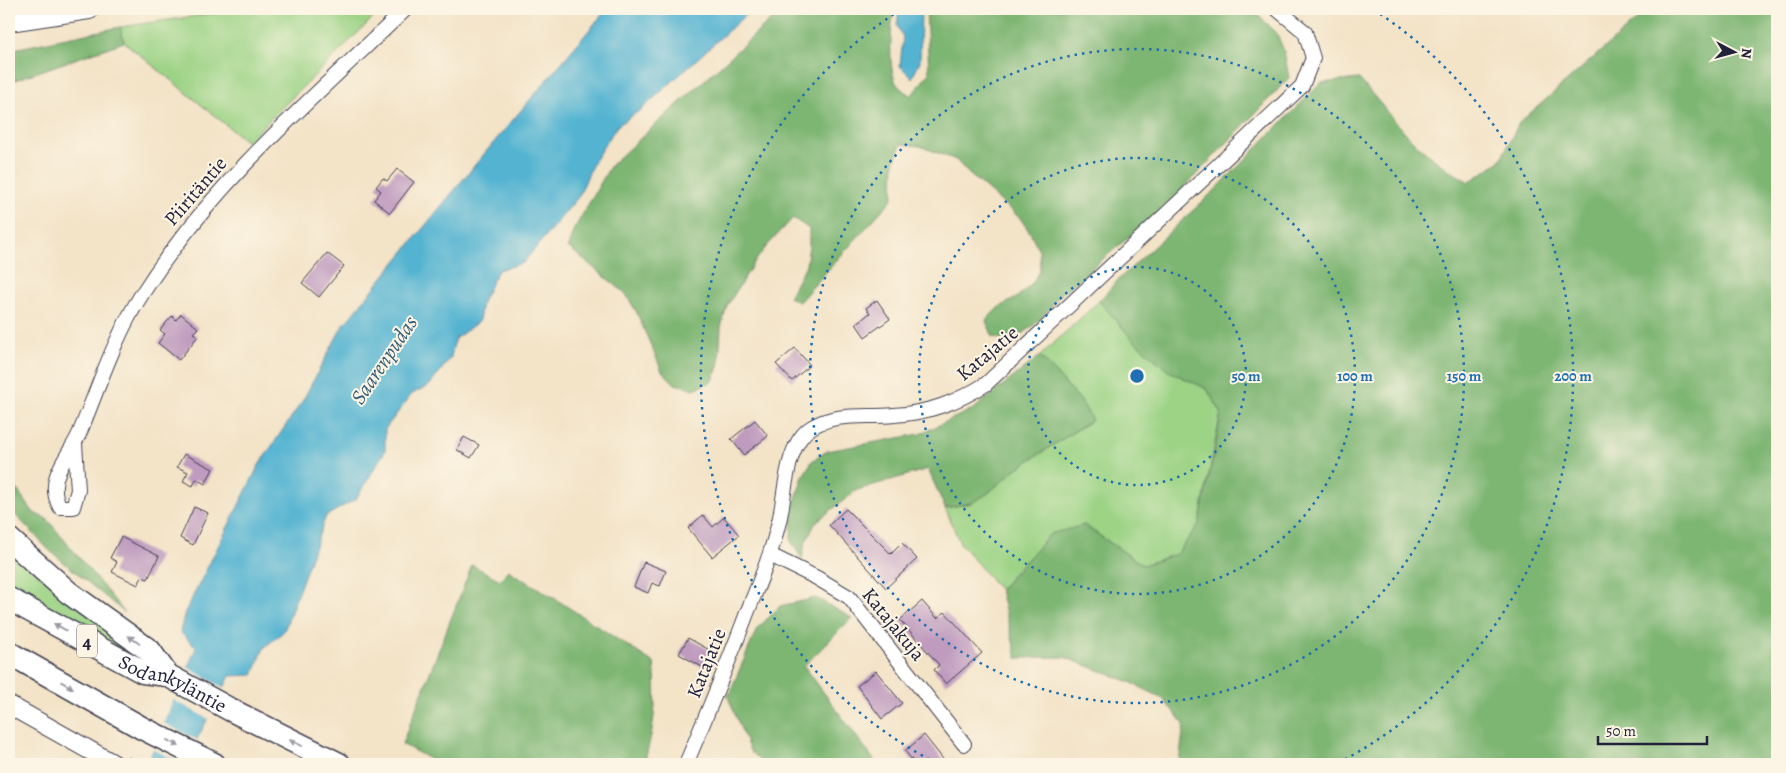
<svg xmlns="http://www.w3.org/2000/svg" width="1786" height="773" font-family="Alegreya,serif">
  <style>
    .green { fill: #9cd385; stroke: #5f7a60 }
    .forest { fill: #7db572; stroke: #506c56 }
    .water { fill: #52b3d1; stroke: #3a6a86 }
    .pier { fill: #f3e3c7 }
    .building { fill: #bf9bbf }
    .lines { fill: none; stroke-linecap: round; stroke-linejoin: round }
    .minor-casing { stroke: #413f50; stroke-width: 16 }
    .tertiary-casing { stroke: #413f50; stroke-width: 20 }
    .secondary-casing { stroke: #413f50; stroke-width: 22 }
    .trunk-casing { stroke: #413f50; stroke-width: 25 }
    .path { stroke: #413f50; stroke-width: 2.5; stroke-dasharray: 4 4; stroke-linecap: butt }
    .minor { stroke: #fff; stroke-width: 14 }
    .tertiary { stroke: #fff; stroke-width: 18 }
    .secondary { stroke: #fff; stroke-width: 20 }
    .trunk { stroke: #fff; stroke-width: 22 }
    .oneway { fill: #9c9ca7 }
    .ring { fill: none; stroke: #1f6fb2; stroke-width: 2.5; stroke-dasharray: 2.5 5 }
    .labels { text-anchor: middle; stroke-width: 4; stroke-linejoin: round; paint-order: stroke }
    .shield { fill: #fcf5e5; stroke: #63616e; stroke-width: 1 }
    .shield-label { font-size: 19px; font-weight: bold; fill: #22223b }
    .street-label { font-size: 20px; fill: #22223b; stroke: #fcf5e5 }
    .water-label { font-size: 21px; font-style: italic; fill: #355c77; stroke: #fcf5e5 }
    .centre { fill: #1f6fb2; stroke: #fcf5e5; stroke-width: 2.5 }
    .ring-label { font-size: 15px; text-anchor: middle; font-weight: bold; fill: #1f6fb2; stroke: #fcf5e5; stroke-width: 4; stroke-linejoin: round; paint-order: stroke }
  </style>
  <rect width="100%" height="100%" fill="#fcf5e5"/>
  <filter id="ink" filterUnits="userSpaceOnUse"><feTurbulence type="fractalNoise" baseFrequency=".02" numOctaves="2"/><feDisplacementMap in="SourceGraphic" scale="10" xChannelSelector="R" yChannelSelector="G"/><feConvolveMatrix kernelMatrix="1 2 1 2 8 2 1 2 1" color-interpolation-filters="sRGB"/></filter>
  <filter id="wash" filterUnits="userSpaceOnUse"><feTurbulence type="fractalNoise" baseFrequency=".0096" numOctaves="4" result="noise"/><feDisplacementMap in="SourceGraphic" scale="20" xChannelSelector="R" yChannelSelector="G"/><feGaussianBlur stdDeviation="1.12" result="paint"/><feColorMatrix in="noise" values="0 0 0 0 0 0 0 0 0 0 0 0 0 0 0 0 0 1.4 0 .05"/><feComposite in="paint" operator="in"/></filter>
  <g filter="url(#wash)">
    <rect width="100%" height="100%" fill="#f3e3c7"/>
    <g class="green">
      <path d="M245 9H382L247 142 124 42 120 27Z"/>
      <path d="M1099 301 1167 370 1207 389 1221 412 1199 524 1177 554 1143 565 1084 525 1021 564 1000 590 960 543 945 508 971 503 987 494 1016 469 1092 420 1081 401 1040 356Z"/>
      <path d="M9 551 126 642 120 652 9 589Z"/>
    </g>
    <g class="forest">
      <path d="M783 9H893C892 29 887 64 896 83 899 88 906 92 911 96L929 73 926 9H1251L1276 32 1284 51 1289 78 1170 202 1057 298C1043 317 1032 329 1011 341L993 337 986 320 998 308 1016 298 1032 284 1040 269 1039 250 1031 234 1020 218 968 173 956 160 920 146 901 144 894 162 893 198 799 302 789 297 806 265 809 246V229L793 218 766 247 753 264 727 306 721 327 719 363 713 381 694 389 675 384 662 371 636 311 625 293 568 247 573 231 611 165Z"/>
      <path d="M1649 9H1777V764H1179L1184 724 1162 698 1130 682 1064 657 1017 658 1000 590 1050 534 1084 525 1143 565 1177 554 1199 524 1215 449 1221 412 1207 389 1167 370 1133 340 1099 301 1118 280 1214 191 1321 83 1359 79C1376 98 1393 119 1410 138 1427 156 1448 170 1469 182L1500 161 1519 123Z"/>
      <path d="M120 27 124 42 9 82V50Z"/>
      <path d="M1040 356 1081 401 1092 420 1016 469 987 494 971 503 945 508 928 469 857 490 816 522 805 543 802 559 791 541 792 511 803 476 812 461 827 451 920 434 975 408Z"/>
      <path d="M9 474 13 484 34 513 47 519 125 613 49 550 9 508Z"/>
      <path d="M472 565 500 580 508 570 554 598 654 663C658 700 654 728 644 764H439L402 744Z"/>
      <path d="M816 598 852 618 804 666 877 764H763L750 751 728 697 757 629 780 606Z"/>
    </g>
    <g class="water">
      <path d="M607 9H752L642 109 617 126 594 161 579 196 523 263 498 270 482 302 479 321 455 339 451 357 430 385 412 394 385 429V451L356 499 326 516 284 631 264 648 253 675 230 676 184 764H147L196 648 180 632 185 612 259 465 303 400 342 327 484 154Z"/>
      <path d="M899 9H921L920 61 912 78 900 66 903 37 897 26Z"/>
    </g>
    <g class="pier">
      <path d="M185 666 226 689 210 720 172 699Z"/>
      <path d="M162 722 199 741 187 764H183L151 748Z"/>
    </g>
    <g id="blocks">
      <g class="building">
        <path d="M397 169 414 182 390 213 374 200 381 191 376 187 383 178 387 181Z"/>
        <path d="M327 253 344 266 319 297 302 283Z"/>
        <path d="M877 300 890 319 865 337 856 324 870 313 866 308Z"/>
        <path d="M181 314 198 328 193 333 198 336 179 360 158 343 165 334 160 330 172 316 176 320Z"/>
        <path d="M795 348 810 365 792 381 776 364Z"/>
        <path d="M755 420 768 436 744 455 731 439Z"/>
        <path d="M464 437 479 445 471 458 457 450Z"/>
        <path d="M184 454 213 469 205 484 196 479 193 486 183 481 188 472 177 467Z"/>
        <path d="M194 507 208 513 193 545 180 538Z"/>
        <path d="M846 509 891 554 902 543 917 559 886 588 829 525Z"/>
        <path d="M703 515 713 527 724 517 739 535 712 557 688 528Z"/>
        <path d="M121 537 159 556 148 579 142 577 138 585 112 572 117 562 110 558Z"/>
        <path d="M644 562 666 571 660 586 652 583 648 593 634 587Z"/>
        <path d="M922 601 937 618 945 612 982 653 946 684 934 670 939 665 900 620Z"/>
        <path d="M688 638 713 652 704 668 679 654Z"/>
        <path d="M876 671 902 703 882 719 857 686Z"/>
        <path d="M924 735 947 764H915L905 751Z"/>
      </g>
    </g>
  </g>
  <g filter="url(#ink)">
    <use href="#blocks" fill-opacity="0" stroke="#413f50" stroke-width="1"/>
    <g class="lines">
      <defs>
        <g id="minor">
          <path d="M75 444 78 490 73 507H60C44 478 69 458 80 432 99 386 115 336 142 294 212 184 312 98 406 9"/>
          <path d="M770 555 817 578 849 597 964 744"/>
          <path d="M686 764C707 714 728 664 747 613 760 581 773 550 780 517 786 489 786 443 812 427 837 412 867 418 894 415 929 413 957 402 986 384L1302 86 1313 58 1305 32 1277 9"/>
        </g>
        <path id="tertiary" d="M9 705 114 764"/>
        <path id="secondary" d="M9 21 89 9"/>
        <g id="trunk">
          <path d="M9 539 68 592 150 651 167 675"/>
          <path id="s1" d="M9 599 143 672 167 675 231 710 339 764"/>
          <path d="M9 653 142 728 214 764"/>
        </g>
      </defs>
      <use href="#minor" class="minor-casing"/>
      <use href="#tertiary" class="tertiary-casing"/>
      <use href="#secondary" class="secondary-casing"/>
      <use href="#trunk" class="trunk-casing"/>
      <path class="path" d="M128 758 141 764"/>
      <use href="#minor" class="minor"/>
      <use href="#tertiary" class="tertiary"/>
      <use href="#secondary" class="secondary"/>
      <use href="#trunk" class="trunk"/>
    </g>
    <defs><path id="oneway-solid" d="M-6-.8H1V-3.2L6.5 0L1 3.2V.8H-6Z" transform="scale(1.25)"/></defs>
    <g class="oneway">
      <use href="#oneway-solid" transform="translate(60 627) rotate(-151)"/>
      <use href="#oneway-solid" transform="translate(134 640) rotate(-145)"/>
      <use href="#oneway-solid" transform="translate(67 685) rotate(29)"/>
      <use href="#oneway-solid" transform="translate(173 743) rotate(27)"/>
      <use href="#oneway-solid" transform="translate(296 743) rotate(-154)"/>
    </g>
  </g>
  <g class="ring">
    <circle cx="1137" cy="376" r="109"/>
    <circle cx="1137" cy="376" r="218"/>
    <circle cx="1137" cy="376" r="327"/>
    <path d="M936 763A436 436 0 0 1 900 10M1374 10A436 436 0 0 1 1338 763"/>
  </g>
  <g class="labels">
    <rect class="shield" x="77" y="624.5" width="20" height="33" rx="4"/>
    <g class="shield-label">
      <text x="87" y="648">4</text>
    </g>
    <g class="street-label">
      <text transform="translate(195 191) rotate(-49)" y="7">Piiritäntie</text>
      <text transform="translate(987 353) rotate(-40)" y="7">Katajatie</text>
      <text transform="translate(894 624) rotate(51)" y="7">Katajakuja</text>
      <text transform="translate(706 663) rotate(-68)" y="7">Katajatie</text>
      <text dy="7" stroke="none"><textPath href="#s1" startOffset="185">Sodankyläntie</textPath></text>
    </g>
    <g class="water-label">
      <text transform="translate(384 360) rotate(-56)" y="7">Saarenpudas</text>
    </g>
  </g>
  <circle cx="1137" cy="376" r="8" class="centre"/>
  <g class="ring-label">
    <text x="1246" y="381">50 m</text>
    <text x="1355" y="381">100 m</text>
    <text x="1464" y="381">150 m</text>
    <text x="1573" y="381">200 m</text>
  </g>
  <rect width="1786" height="773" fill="none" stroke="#fcf5e5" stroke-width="30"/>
  <g transform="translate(1734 52) rotate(96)" stroke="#fcf5e5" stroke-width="4" paint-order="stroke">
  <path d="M0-4L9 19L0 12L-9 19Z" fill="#22223b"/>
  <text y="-8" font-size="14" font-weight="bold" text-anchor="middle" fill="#22223b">N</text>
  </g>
  <path d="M1598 736v8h109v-8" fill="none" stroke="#22223b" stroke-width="2.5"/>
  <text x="1606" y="736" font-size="15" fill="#22223b" stroke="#fcf5e5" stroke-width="4" paint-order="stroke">50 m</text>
</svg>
